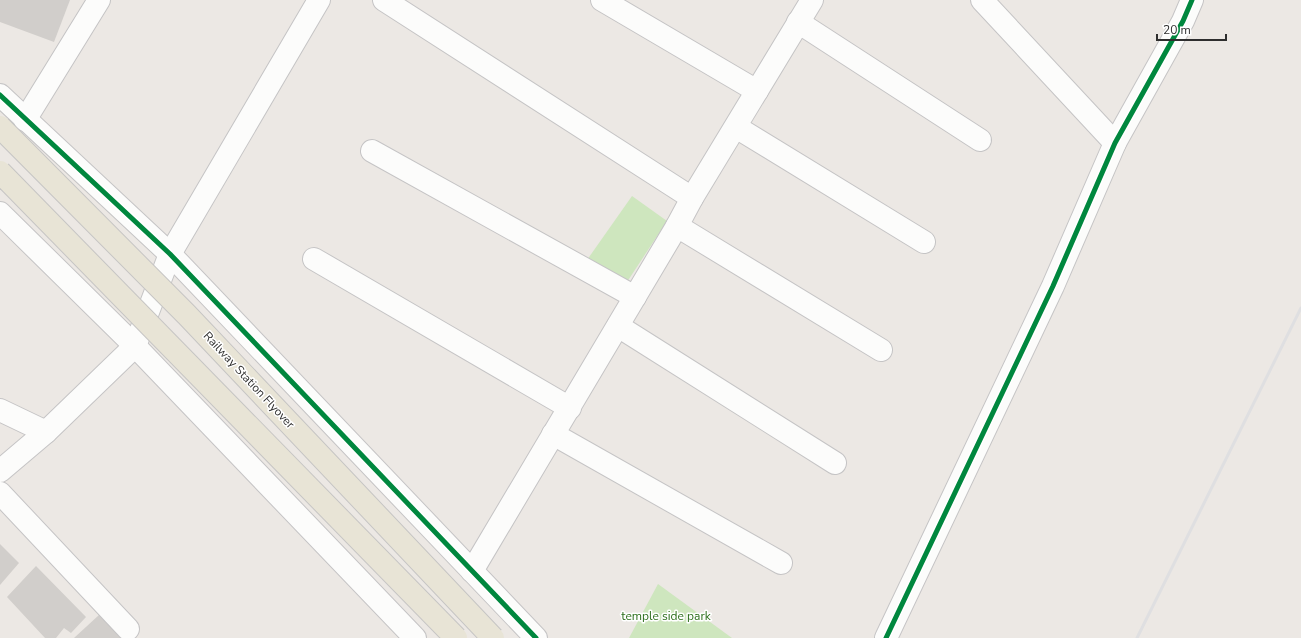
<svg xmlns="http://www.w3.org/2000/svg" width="1301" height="638" font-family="'Nunito Sans',sans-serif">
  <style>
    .green { fill: #cee6be }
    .building { fill: #d1cecb }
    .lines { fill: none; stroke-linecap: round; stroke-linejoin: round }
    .minor-casing { stroke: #c5c4c5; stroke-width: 24 }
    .minor { stroke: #fcfcfb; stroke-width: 22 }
    .rail { stroke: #dfdfe1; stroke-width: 3 }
    .major-bridge-casing { stroke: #c6c5c4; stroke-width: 24; stroke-linecap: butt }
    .major-bridge { stroke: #e8e4d6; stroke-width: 22 }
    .cycleway-casing { stroke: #fff; stroke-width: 8 }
    .cycleway { stroke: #00873e; stroke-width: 5 }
    .labels { text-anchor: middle; stroke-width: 3; stroke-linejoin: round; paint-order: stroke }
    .street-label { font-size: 12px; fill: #2e2e2e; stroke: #fff }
    .park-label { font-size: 12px; fill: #2c6e1b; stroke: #fff }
  </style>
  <rect width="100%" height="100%" fill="#ece8e4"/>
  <g class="green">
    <path d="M632 196 667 221 625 285 587 260Z"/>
    <path d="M658 584 732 638H629Z"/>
  </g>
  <g class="building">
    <path d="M0 0H70L54 42 0 22Z"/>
    <path d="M0 544 19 563 0 585Z"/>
    <path d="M36 566 86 617 71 633 64 628 56 638H45L7 597Z"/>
    <path d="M99 615 121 638H74Z"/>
  </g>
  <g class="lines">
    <defs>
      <g id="minor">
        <path d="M384 0 692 198"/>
        <path d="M602 0 757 91"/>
        <path d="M982 0 1115 143"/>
        <path d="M798 22 980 140"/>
        <path d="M0 95 170 254 536 638"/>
        <path d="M25 120 99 0"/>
        <path d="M736 127 924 242"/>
        <path d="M372 151 635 297"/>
        <path d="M0 213 135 346 415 638"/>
        <path d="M677 226 881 350"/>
        <path d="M314 259 570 408"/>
        <path d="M618 326 835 463"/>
        <path d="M0 410 46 432"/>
        <path d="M553 434 781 563"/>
        <path d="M0 471 46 432 135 346 170 254 319 0"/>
        <path d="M0 493 128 629"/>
        <path d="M472 571 677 226 692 198 812 0"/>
        <path d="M886 638 1053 286 1115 143 1183 21 1192 0"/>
      </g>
    </defs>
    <use href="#minor" class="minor-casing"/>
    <use href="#minor" class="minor"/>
    <path class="rail" d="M1137 638 1301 308"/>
    <defs>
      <g id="major-bridge">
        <path d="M0 127 187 315 493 638"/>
        <path d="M0 172 456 638"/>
      </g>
    </defs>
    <use href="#major-bridge" class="major-bridge-casing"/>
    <use href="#major-bridge" class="major-bridge"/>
    <defs>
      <g id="cycleway">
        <path d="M0 95 170 254 536 638"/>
        <path d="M886 638 1053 286 1115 143 1183 21 1192 0"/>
      </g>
    </defs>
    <use href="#cycleway" class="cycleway-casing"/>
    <use href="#cycleway" class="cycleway"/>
  </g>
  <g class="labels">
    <g class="street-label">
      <text transform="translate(249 380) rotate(47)" y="4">Railway Station Flyover</text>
    </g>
    <g class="park-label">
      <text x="666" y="620">temple side park</text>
    </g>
  </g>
  <path d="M1157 34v6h69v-6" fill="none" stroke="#2e2e2e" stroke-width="2"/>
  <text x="1163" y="34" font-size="12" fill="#2e2e2e" stroke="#ffffff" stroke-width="3" paint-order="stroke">20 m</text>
</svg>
